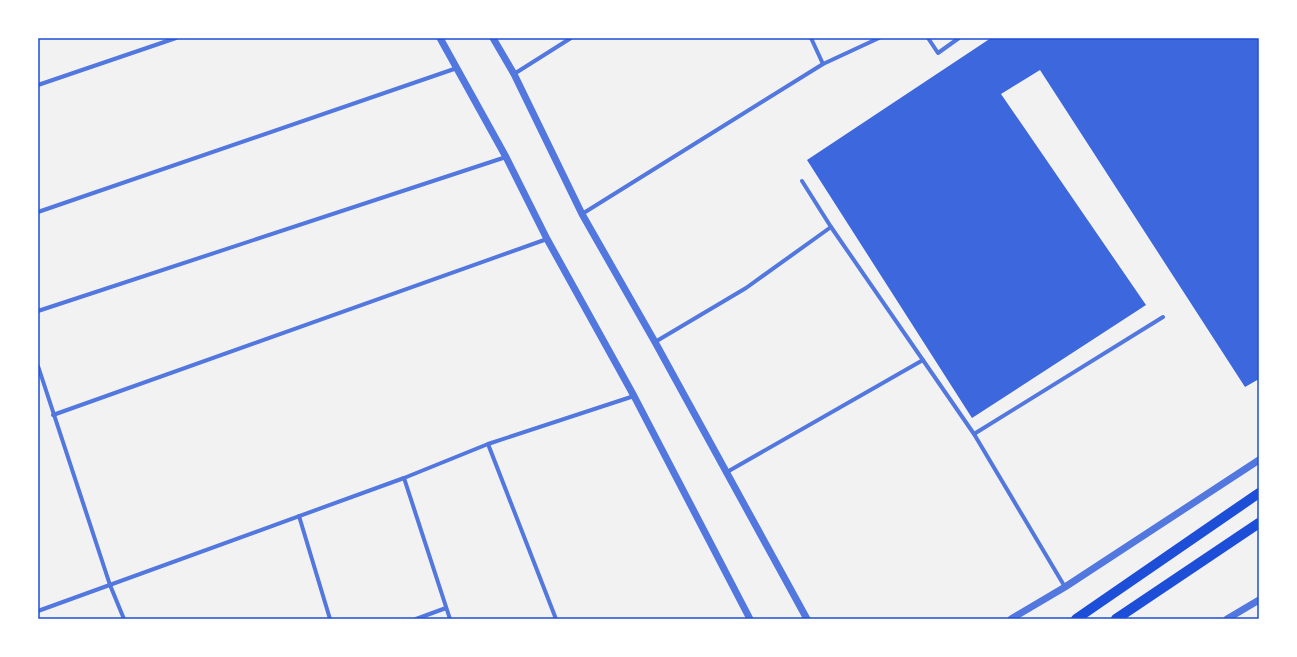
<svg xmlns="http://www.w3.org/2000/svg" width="1297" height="657" font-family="Helvetica,sans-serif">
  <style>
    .building { fill: #3d67dc }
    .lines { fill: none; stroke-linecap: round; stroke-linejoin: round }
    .minor { stroke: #5277de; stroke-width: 4 }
    .tertiary { stroke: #5277de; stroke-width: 7 }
    .primary { stroke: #1d4ed8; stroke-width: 10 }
    .neatline { fill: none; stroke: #1d4ed8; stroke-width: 1.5 }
  </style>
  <rect width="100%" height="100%" fill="#f2f2f2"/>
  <path class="building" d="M991 38H1259V379L1245 387 1040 70 1001 94 1146 305 972 418 807 160Z"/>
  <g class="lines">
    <g class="minor">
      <path d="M811 38 823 64"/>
      <path d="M928 38 938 53 959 38"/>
      <path d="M514 74 571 38"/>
      <path d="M38 85 176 38"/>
      <path d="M802 181 831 227 974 434 1065 587"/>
      <path d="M38 212 457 68"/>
      <path d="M582 214 823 64 879 38"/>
      <path d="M38 311 506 157"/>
      <path d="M655 342 746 288 831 227"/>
      <path d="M38 366 110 585 124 619"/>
      <path d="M53 415 547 239"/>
      <path d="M974 434 1163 317"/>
      <path d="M488 444 556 619"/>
      <path d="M727 472 923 360"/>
      <path d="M404 478 450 619"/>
      <path d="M299 516 330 619"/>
      <path d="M38 611 404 478 488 444 634 396"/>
      <path d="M416 619 446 608"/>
    </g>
    <g class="tertiary">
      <path d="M440 38 506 157 547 239 634 396 750 619"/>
      <path d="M493 38 514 74 582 214 655 342 807 619"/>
      <path d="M1011 619 1065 587 1259 460"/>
      <path d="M1227 619 1259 600"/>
    </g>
    <g class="primary">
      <path d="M1076 619 1259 493"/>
      <path d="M1116 619 1259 523"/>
    </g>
  </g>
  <rect width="1297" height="657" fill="none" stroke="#ffffff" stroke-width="78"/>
  <rect x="39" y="39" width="1219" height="579" class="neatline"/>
</svg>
